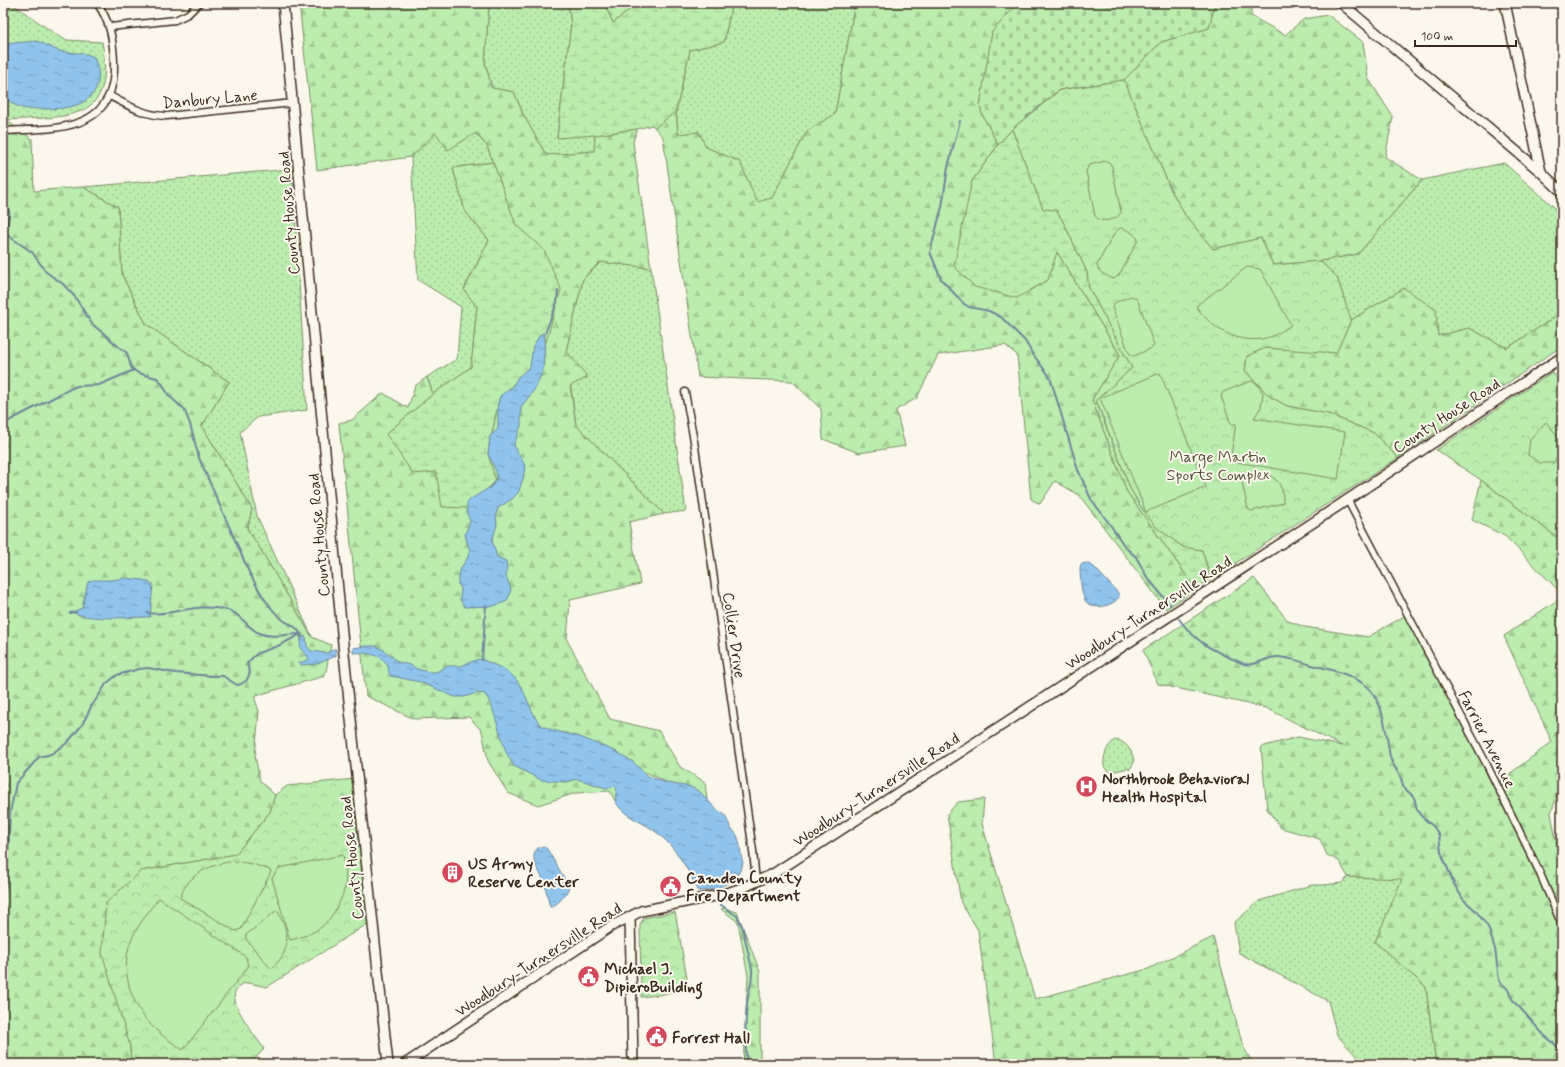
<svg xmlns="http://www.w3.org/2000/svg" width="1565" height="1067" font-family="Mynerve,sans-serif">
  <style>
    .grass { fill: url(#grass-dots); stroke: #7b8c66 }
    .forest { fill: url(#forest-firs); stroke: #7b8c66 }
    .wetland { fill: url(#wetland-marsh); stroke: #7b8c66 }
    .cemetery { fill: url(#cemetery-stones); stroke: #7b8c66 }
    .park { fill: url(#park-crowns); stroke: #7b8c66 }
    .pitch { fill: #bbedae; stroke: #7b8c66 }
    .water { fill: url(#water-ripples); stroke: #6e869a }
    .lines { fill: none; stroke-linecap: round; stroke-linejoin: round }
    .stream { stroke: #6e869a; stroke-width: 2 }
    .street-casing { stroke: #3b2a1e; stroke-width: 9 }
    .secondary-casing { stroke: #3b2a1e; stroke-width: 12 }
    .street { stroke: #fbf7ec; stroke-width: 6 }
    .secondary { stroke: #fbf7ec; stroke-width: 9 }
    .labels { text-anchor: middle; stroke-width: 4; stroke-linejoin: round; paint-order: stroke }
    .street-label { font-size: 16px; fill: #3b2a1e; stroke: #fbf7ec }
    .park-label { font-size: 16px; fill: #55513b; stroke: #fbf7ec }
    .poi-label { font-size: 16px; font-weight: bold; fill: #3b2a1e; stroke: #fbf7ec; text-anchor: start }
  </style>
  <defs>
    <pattern id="grass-dots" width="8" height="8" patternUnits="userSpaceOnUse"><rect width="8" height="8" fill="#bbedae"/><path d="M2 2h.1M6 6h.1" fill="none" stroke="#a2cb95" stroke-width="1.8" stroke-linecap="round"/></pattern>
    <pattern id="forest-firs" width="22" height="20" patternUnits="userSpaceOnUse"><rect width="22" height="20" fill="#bbedae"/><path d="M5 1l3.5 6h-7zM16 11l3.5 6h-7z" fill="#a2cb95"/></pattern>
    <pattern id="wetland-marsh" width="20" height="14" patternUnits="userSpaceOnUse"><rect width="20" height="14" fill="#bbedae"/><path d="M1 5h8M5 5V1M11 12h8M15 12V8" fill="none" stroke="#a2cb95"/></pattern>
    <pattern id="cemetery-stones" width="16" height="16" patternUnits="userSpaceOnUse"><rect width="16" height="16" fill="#bbedae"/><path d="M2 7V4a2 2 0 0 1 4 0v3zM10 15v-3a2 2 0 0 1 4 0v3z" fill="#a2cb95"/></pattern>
    <pattern id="park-crowns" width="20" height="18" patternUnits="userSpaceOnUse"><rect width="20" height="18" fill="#bbedae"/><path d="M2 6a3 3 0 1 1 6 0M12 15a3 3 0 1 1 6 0" fill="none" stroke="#a2cb95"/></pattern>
    <pattern id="water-ripples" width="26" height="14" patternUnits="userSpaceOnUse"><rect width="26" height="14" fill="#90c4ed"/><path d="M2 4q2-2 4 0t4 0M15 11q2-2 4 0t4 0" fill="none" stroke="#779fbf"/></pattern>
  </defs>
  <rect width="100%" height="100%" fill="#fbf7ec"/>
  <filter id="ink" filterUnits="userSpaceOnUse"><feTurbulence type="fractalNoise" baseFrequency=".025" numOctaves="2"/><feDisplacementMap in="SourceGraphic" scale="8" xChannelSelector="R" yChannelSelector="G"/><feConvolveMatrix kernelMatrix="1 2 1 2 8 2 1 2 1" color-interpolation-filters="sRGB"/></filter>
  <g filter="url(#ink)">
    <g class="grass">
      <path d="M11 3 61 38 67 40 102 42C117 124 67 116 6 120L3 114V24Z"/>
      <path d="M489 3H568L571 24 557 137 595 135V151L546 155 523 114 514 92 492 88 485 63Z"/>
      <path d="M732 3H855L835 114 807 131 772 198 757 203 740 162 706 147 699 132 678 134 676 111 690 50 724 42Z"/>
      <path d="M436 133H475L487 146 493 162 453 168 465 211 489 240 464 289 477 307 471 367 433 394 427 377 457 359 461 307 418 280 411 157Z"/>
      <path d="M1504 163 1562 214V309L1554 318 1507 348 1469 328 1438 336 1404 288 1351 320 1337 277 1320 261 1358 254 1422 180Z"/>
      <path d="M292 169 307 410 258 417 240 432 257 516 312 637 258 545 247 529 252 509 202 426 229 382 146 324 122 275 118 207 83 187Z"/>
      <path d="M601 262 651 268 686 511 664 514 576 425 566 351 583 279Z"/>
      <path d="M1115 740C1126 740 1134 753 1134 763L1129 770 1128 768 1111 772V773L1104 767C1103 757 1106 746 1115 740Z"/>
      <path d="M1348 877 1403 878 1375 942 1426 987 1436 1064H1361L1360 1060 1337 1035 1328 1001 1239 953 1234 923 1259 901 1312 885H1323L1342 883Z"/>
    </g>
    <g class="forest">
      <path d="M299 3H489L485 63 492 88 514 92 523 114 546 155 594 151 595 135 637 129 633 142 651 268 600 262 583 279 566 351 588 377 570 386 576 425 664 514 629 522 640 584 570 600 567 640 610 719 659 731 680 767 705 782 707 801 645 772 615 801 610 791 576 793 538 805 508 793 488 761 482 731 469 717 414 719 366 696 339 423 352 420 383 393 408 408 415 386 427 377 433 394 386 434 488 454 499 399 544 250 516 226 487 146 476 133 448 150 436 133 411 157 317 170Z"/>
      <path d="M604 3H634L633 7 613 23Z"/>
      <path d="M855 3H1018L992 32 982 114 998 145 972 181 1057 252 1120 355 1092 400 1127 492 1196 589 1166 609 1079 495 1055 481 1040 504 1031 499 1017 355 1005 345 938 355 917 398 896 410 905 446 859 453 823 439 821 409 792 381 698 377 663 137 654 127 676 111 678 134 699 132 706 147 740 162 757 202 772 198 807 131 835 114Z"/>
      <path d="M1215 3H1251V16L1285 35 1304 19 1328 15 1363 42 1368 78 1393 117 1385 157 1422 180 1358 254 1320 261 1273 265 1261 238 1213 249 1185 215 1171 190 1124 80 1161 42 1209 28Z"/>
      <path d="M3 114 6 120 32 139 34 191 83 187 118 207 122 275 146 324 229 382 202 426 252 509 247 529 258 545 312 637 331 645 325 676 254 696 259 711 255 756 260 781 275 795 270 812 236 854 141 871 130 1046 131 1064H3Z"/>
      <path d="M1404 288 1436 310 1438 336 1469 328 1507 348 1554 318 1562 309V346L1398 458 1374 433 1328 414 1287 406 1269 396 1245 371 1247 356 1265 348 1336 352 1351 320Z"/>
      <path d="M1481 480 1562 541V594L1505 536 1472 520Z"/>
      <path d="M1254 578 1288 621 1305 627 1368 637 1408 614 1496 784 1552 742 1504 636 1562 597V781L1551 813 1562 873V1064H1436L1426 987 1375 942 1402 879 1348 877 1339 861 1327 855 1320 839 1281 828 1267 809 1261 747 1298 737 1342 746 1266 708 1158 684 1143 650Z"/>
      <path d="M984 799 982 824 1035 999 1148 969 1213 937 1243 1046 1253 1064H996L978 930 961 903 947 814 958 802Z"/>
      <path d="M725 908 737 912 760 972V1064H743L748 976 738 922 721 909Z"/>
    </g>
    <g class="wetland">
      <path d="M568 3H604L613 23 633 7 634 3H732L724 42 690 50 676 111 656 127H654L652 125 637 129 595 135 557 138 571 24Z"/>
      <path d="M1012 129 1043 208 1056 210 1064 223 1087 272 1089 288 1132 368 1096 401 1131 490 1141 507 1183 547 1202 550 1211 579 1196 589 1127 492 1092 400 1120 355 1057 252 1048 280 1017 298 975 287 954 266 972 181 998 145Z"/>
      <path d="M493 162 516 225 544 250 561 289 544 349 538 340 530 367 499 399 488 454 496 481 467 508 442 507 436 472 413 474 386 434 433 394 471 367 477 307 464 290 489 240 465 211 453 168Z"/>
    </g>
    <path class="cemetery" d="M1018 3H1215L1209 28 1161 42 1124 80 1059 90 1012 129 998 145 982 114 980 105 992 32Z"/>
    <g class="park">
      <path d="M1124 80 1171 190 1185 215 1213 249 1261 238 1273 265 1320 261 1337 277 1351 320 1336 353 1265 348 1247 356 1245 371 1269 396 1287 406 1328 414 1374 433 1398 458 1211 579 1202 550 1183 547 1155 526 1141 507 1131 490 1096 400 1132 368 1089 288 1087 272 1064 223 1056 210 1043 209 1012 129 1060 90Z"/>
      <path d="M1552 372 1562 383V541L1481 480 1436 450Z"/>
      <path d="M354 779 369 923 267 987 249 983 241 984C239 987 237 989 235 992 230 1005 257 1038 264 1049L250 1064H131L130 1046 102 953 106 903 141 871 236 854 270 812 275 795 287 786Z"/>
      <path d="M675 912 687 978C682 995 655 995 641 997L640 924 644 918Z"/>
    </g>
    <g class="pitch">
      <path d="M1106 161 1110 163 1112 167 1121 212C1118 220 1100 224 1095 216L1086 171 1089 165Z"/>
      <path d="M1120 228C1127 229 1136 234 1138 240L1119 275 1114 279C1107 276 1098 273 1097 265L1115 232Z"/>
      <path d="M1247 267 1260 269 1291 325C1286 328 1281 332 1275 335 1245 348 1213 332 1196 306Z"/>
      <path d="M1131 296 1136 298 1138 301 1154 345 1152 348 1134 356 1129 353 1112 307 1116 302Z"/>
      <path d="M1160 373 1206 487 1146 512 1100 398Z"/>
      <path d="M1251 381 1256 383 1263 393 1261 407 1254 418 1345 432 1338 479 1230 461 1236 424H1231L1221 396 1223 392Z"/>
      <path d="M1546 422 1561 440 1560 454 1553 463H1540L1528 455 1530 439Z"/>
      <path d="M1240 473C1264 472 1284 473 1283 503L1251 511 1248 509Z"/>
      <path d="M343 855C348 879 347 891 334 912 330 919 324 926 317 930 309 935 299 938 290 940L272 878 279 868Z"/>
      <path d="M235 861 253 864 270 870 271 872 241 929 235 931 180 898C188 873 212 864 235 861Z"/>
      <path d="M159 898 246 957 248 967 183 1050C173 1043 162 1036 153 1027 130 1004 118 967 133 936 140 923 149 910 159 898Z"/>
      <path d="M277 910C290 934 292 950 271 969L246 939V935Z"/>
    </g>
    <g class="water">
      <path d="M36 41C44 43 52 49 60 51 72 54 82 51 94 57 98 67 101 77 96 88 85 113 51 108 28 109 18 108 6 102 3 92 1 83 3 55 3 44Z"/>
      <path d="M543 333 545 337 543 371 534 390 521 407V426L514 444 516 451 520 456 525 466 523 479 518 493 512 499 498 508 496 515 497 525 492 540 497 557 506 561 507 566 506 576 511 589 508 599 505 602 494 606 465 607 460 600 461 588 458 584V578L459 571 468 557 470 551 465 535 470 521 467 513V503L471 499 492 486 497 478 496 471 488 454 490 436 498 429V404L500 396 512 387 518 377 530 367 533 346 540 335Z"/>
      <path d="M1087 563 1094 567 1118 593 1119 597C1113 607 1089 612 1084 598 1081 592 1080 574 1080 567L1081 564Z"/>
      <path d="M125 578 143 580 153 584 150 617C133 617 86 621 73 612L82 608 88 582 93 580H111Z"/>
      <path d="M301 637H306L307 646 311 651 326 653 334 649H336V656L317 664 301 665 299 663 308 660 309 658 300 648Z"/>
      <path d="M366 646H376L384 650 398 662 410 665 417 669 429 672H436L447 666H461L479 659 483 660 504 669 515 678 522 688 534 715 540 725 552 730 580 737 617 752 633 762 648 776 667 783 691 787 700 792 716 809 725 815 731 829C742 835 739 852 743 863 739 882 716 891 698 891 688 868 673 843 652 829 642 822 623 815 617 804 613 798 618 792 616 786L606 788 577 779 567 782 541 780 514 766 506 752 491 704 485 694 477 693 464 697H455L420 682 391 676C388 672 389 671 388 667 385 654 363 652 353 653V648Z"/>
      <path d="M543 846 547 849 569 886C566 897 560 901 552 907H550L544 881 534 862V853L538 848Z"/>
    </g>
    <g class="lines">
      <g class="stream">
        <path d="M960 121 948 167 942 207 930 252 941 279 964 304 969 307 989 311 1001 317 1025 341 1032 353 1050 377 1078 470 1091 499 1111 526 1125 547 1136 557 1147 577 1170 605"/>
        <path d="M3 202C17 215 3 221 7 235L32 252 46 272 63 284 75 297 92 324 103 333 119 347 127 353 131 367 134 370 138 373 157 378 163 385 169 396 184 409 190 424 199 458 249 572C258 589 268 608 283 620 292 626 299 627 302 638"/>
        <path d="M544 336 557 302 558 290"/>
        <path d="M3 424 70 389 77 386 99 385 134 370"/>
        <path d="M70 613 76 612"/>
        <path d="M148 613C164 616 181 609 197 608 204 607 214 608 222 609 240 611 243 624 257 632 270 639 286 634 300 634"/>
        <path d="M1179 619C1197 644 1216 652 1244 664 1257 667 1266 656 1279 657 1291 658 1302 662 1312 665 1335 671 1366 676 1377 700 1385 716 1387 739 1390 757 1393 768 1403 775 1403 787L1414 797 1417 810 1421 816 1434 827 1439 835 1441 852 1454 884 1463 899 1476 911 1488 927 1495 949 1499 980 1501 984C1511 988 1509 997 1515 1003 1526 1013 1534 1025 1544 1035 1551 1041 1557 1045 1562 1052"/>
        <path d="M482 660 486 605"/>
        <path d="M714 900 737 916 742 926 752 969C753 981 748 992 747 1004 745 1024 745 1044 747 1064"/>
        <path d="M3 909 7 874 10 813 16 783 39 757 51 754 67 743 82 725 92 705 98 697 106 684 117 675 139 669 148 668 176 673 212 676H223L237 685 241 684 247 680 248 677 250 673 247 664 253 657 258 653 278 646 301 634"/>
      </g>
      <defs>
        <g id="street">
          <path d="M110 27 175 20 188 14 199 3"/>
          <path d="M110 96C129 106 146 116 167 116L293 103"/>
          <path d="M3 131C56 128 117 134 114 61 113 39 110 21 97 3"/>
          <path d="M685 392 695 447 753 851 756 882"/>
          <path d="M1347 499 1486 763 1538 869 1562 925"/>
        </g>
        <g id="secondary">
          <path d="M283 3 344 654 388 1064"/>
          <path d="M1341 3 1541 172 1562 192"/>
          <path d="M1505 3 1541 172"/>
          <path d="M630 917 633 1064"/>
          <path d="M405 1064 610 927 641 911 724 894 742 888 773 874 1320 518 1562 357"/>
        </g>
      </defs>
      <use href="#street" class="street-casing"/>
      <use href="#secondary" class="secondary-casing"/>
      <use href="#street" class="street"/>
      <use href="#secondary" class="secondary"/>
    </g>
  </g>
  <defs>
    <symbol id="hospital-disc" viewBox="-11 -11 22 22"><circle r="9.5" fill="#d1495b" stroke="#fbf7ec"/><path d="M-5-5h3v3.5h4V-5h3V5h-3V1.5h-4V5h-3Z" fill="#fff"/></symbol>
    <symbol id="building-disc" viewBox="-11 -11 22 22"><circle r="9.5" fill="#d1495b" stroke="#fbf7ec"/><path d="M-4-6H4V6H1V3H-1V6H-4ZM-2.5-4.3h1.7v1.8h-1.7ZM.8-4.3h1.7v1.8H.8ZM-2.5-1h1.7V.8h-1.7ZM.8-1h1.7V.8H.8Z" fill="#fff"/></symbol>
    <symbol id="civic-disc" viewBox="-11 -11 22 22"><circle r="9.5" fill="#d1495b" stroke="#fbf7ec"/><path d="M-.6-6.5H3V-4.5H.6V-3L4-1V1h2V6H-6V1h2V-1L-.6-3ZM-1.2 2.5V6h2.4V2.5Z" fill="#fff"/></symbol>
  </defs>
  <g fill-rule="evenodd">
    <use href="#hospital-disc" x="1074" y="774" width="25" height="25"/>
    <use href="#building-disc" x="440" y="860" width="25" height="25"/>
    <use href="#civic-disc" x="658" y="874" width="25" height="25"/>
    <use href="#civic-disc" x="576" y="964" width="25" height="25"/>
    <use href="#civic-disc" x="644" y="1024" width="25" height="25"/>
  </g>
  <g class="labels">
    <g class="street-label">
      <text transform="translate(210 98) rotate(-5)" y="6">Danbury Lane</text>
      <text transform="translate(288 213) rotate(-95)" y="6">County House Road</text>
      <text transform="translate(1446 415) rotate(-33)" y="6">County House Road</text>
      <text transform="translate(318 535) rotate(-95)" y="6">County House Road</text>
      <text transform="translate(1148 612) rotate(-33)" y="6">Woodbury-Turnersville Road</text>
      <text transform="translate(735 635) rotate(82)" y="6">Collier Drive</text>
      <text transform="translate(1488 739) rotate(63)" y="6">Farrier Avenue</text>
      <text transform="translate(876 789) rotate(-33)" y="6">Woodbury-Turnersville Road</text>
      <text transform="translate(351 858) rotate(-96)" y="6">County House Road</text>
      <text transform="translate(538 959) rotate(-33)" y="6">Woodbury-Turnersville Road</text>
    </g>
    <g class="park-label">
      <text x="1218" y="462">Marge Martin<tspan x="1218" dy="18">Sports Complex</tspan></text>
    </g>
    <g class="poi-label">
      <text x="1102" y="784">Northbrook Behavioral<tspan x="1102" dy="18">Health Hospital</tspan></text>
      <text x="468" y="869">US Army<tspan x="468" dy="18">Reserve Center</tspan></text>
      <text x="686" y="883">Camden County<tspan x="686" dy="18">Fire Department</tspan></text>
      <text x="604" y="974">Michael J.<tspan x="604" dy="18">DipieroBuilding</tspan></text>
      <text x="672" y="1043">Forrest Hall</text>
    </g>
  </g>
  <rect width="1565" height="1067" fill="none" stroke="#fbf7ec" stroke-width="16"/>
  <rect x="8" y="8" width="1549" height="1051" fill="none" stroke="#3b2a1e" stroke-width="1.5" filter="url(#ink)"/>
  <path d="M1415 40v6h101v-6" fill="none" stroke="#3b2a1e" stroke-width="2"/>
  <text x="1421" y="40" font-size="12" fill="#3b2a1e" stroke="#fbf7ec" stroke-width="3" paint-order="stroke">100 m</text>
</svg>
